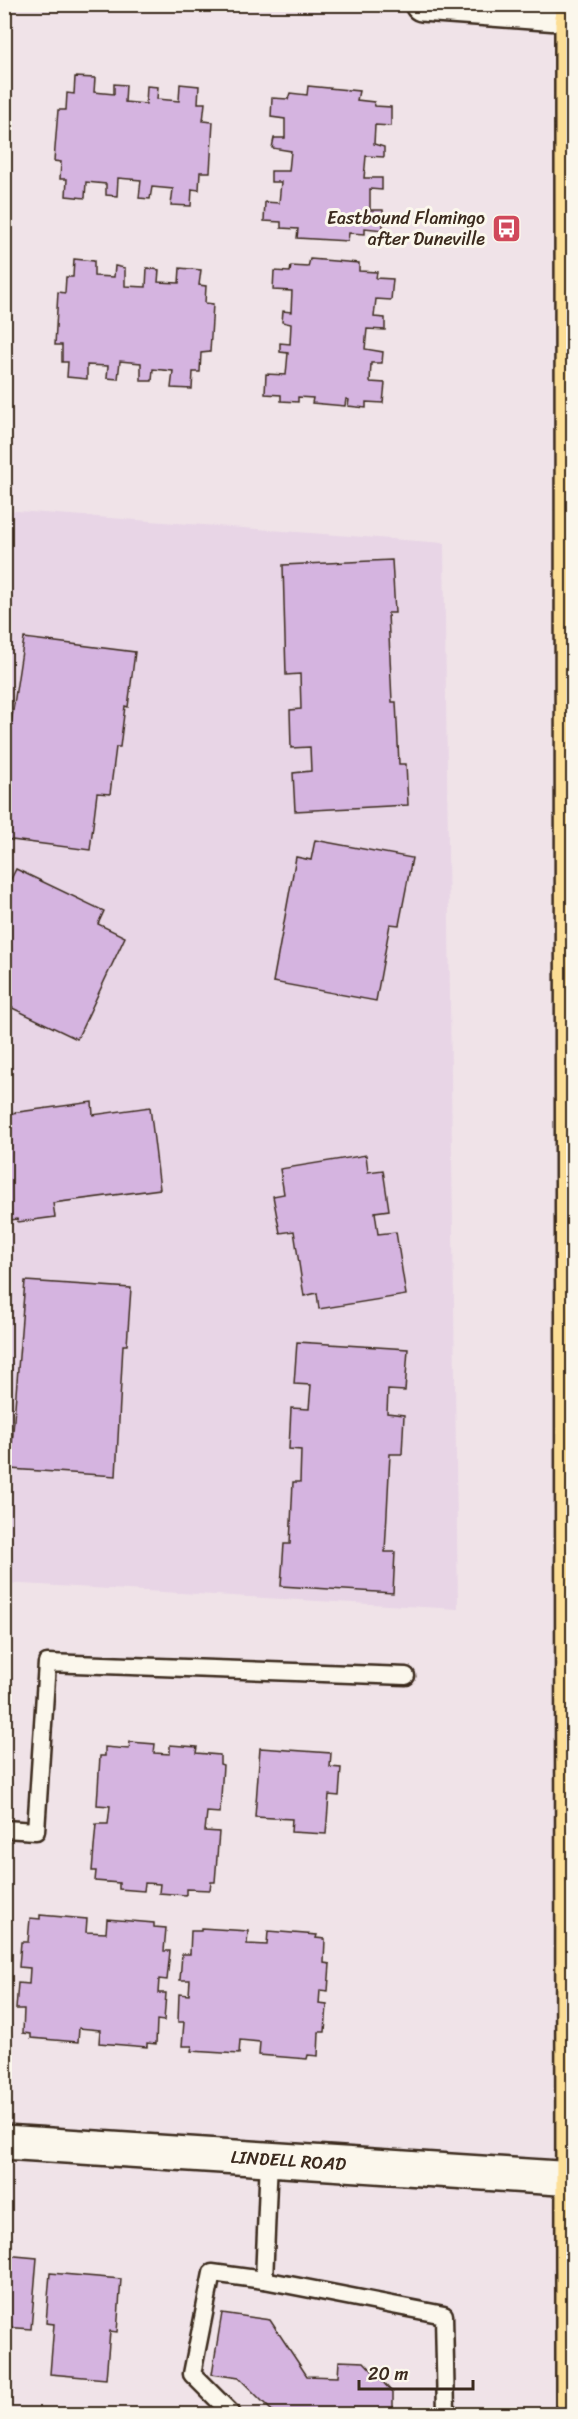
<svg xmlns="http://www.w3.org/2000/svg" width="578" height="2419" font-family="Sriracha,sans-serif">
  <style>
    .built { fill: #e8d5e6 }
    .building { fill: #d5b4e0; stroke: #3b2a1e; stroke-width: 1.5 }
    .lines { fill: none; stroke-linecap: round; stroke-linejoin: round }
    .lane-casing { stroke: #3b2a1e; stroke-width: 21 }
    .secondary-casing { stroke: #3b2a1e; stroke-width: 38 }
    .primary-casing { stroke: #3b2a1e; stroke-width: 38 }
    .lane { stroke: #fbf7ec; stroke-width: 16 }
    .secondary { stroke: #fbf7ec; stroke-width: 33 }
    .primary { stroke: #fcde96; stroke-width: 33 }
    .labels { text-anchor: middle; stroke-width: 6; stroke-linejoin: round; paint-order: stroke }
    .poi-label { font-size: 18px; fill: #3b2a1e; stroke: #fbf7ec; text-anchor: end }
    .street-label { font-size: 18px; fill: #3b2a1e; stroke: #fbf7ec }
  </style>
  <rect width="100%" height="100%" fill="#f0e3e8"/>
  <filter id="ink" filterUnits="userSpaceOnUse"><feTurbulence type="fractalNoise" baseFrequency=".0167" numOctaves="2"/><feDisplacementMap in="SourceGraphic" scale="12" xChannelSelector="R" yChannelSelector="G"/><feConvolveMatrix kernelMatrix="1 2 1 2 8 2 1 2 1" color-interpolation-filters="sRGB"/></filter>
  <g filter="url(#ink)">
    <path class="built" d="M4 510 444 543 458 1609 5 1583Z"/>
    <g class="building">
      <path d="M75 77 95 78 94 92 114 94V84L126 85 125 102 146 104 147 86 158 87 157 99 179 101 180 84 199 86 198 103H205L203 121 213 122 210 172H200L199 190 192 189 191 206 171 205 173 189 152 187 150 199 139 198 141 180 118 178 117 196 106 195V184L86 182 85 198 66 196 67 179H60L61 162 54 161 58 110H66L67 93 74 94Z"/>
      <path d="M308 86 359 91 357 100 374 102 375 106 391 107V126L375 125 374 144 384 147V157L366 156 364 178H382V190L370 189V210H383V230L365 228V234L349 233 348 241 297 238 298 229 281 228V222L264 221 265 202 279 203 281 182H271V171H289L291 151 272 148 274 138H285V119L271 117 272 98 288 99 290 93 307 95Z"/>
      <path d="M74 259 94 261V276L114 277 115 266 125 268V286L146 287 147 268 159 270 158 282 179 283 180 268 201 270 199 285 206 286 205 303 213 304 210 352 201 353 200 372H193L192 389 171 388 173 371 153 369 152 381H141V363L120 361 118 379 107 378 108 366 87 365V379L67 377 68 362H62V345H55L58 292 65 293 66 277H73Z"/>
      <path d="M310 259 359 263V271L377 272 376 278 393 279 391 300 376 299 374 317 385 318V330L367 329 365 349 383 352 382 363H371L370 382 385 383 383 403 366 402V408L348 406 349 400 346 399 345 406 312 403 313 398 298 397V402L281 401V395L265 394 266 374 286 375 288 353 280 352V343L290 344 291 324 282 322 283 311 291 312 292 291 273 290 274 271 290 272 291 266 308 267Z"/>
      <path d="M392 560 395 613H388L392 702H396L399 764H406L408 805 295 811 293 773 311 771 310 747 291 748 290 710 301 709 300 674 286 675 283 565Z"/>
      <path d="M24 638 135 652 128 707 125 706 120 747H116L110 794 97 793 90 850 4 839V756L7 737H9Z"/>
      <path d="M315 840 412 858 399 925 390 924 376 1001 273 982 296 857 311 860Z"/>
      <path d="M16 869 104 911 98 924 125 937 77 1039 4 1004V893Z"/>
      <path d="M92 1102 93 1115 150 1107 160 1189 53 1203 55 1217 18 1222 17 1219 4 1221V1114Z"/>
      <path d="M366 1155 368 1172 383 1170 389 1210 375 1212 378 1234 396 1232 406 1295 319 1309 317 1293 304 1296 294 1231 280 1233 273 1196 284 1194 280 1169Z"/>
      <path d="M25 1281 131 1288 127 1345H123L116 1476 10 1469Z"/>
      <path d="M297 1342 408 1349 405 1391 388 1390 387 1413 404 1415 402 1454H390L385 1552H395L393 1593 281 1586 284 1544H290L293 1482H300L301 1450 289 1449 291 1408 309 1409 311 1385 294 1384Z"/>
      <path d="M130 1742 155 1744 154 1753 170 1754V1745L197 1747 196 1753 220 1755V1764L223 1765 220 1813 207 1812 205 1831 219 1832 215 1882H211L210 1890 186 1889V1895L159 1893 160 1884 145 1883 144 1891 119 1889V1883L95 1881 96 1871H92L96 1824H108L110 1806 97 1805 100 1756H105V1747L129 1749Z"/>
      <path d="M260 1748 331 1753 330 1767 341 1768 339 1796 329 1795 326 1834 291 1832 292 1819 255 1817Z"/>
      <path d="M40 1915 87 1919 86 1932 106 1933 107 1919 154 1923V1927L166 1928 164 1951H170L167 1980 159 1979 158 1993H166L164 2021 157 2020 156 2044 147 2043V2047L99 2043 100 2030 79 2028 78 2042 31 2038V2034L23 2033 24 2009H16L18 1983 29 1984 30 1968 19 1967 21 1942H28L30 1918 40 1919Z"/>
      <path d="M201 1928 248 1931 247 1944 267 1945 268 1931 317 1935 316 1938 325 1939 324 1963 330 1964 328 1991 320 1990 319 2004 327 2005 325 2032H319L318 2056 308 2055 307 2059 259 2055 260 2042 240 2040 239 2054 191 2051 192 2046H182L184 2022H178L179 1994 189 1995 190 1980H180L182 1954H190L191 1931H201Z"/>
      <path d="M4 1940H8L6 1968 4 1967Z"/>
      <path d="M4 2255 37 2258 31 2329 4 2327Z"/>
      <path d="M50 2273 121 2279 117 2332 110 2331 106 2379 50 2374 54 2324 46 2323Z"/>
      <path d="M222 2313 270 2320 307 2376 338 2377 339 2361 364 2362 393 2393V2414H275L239 2378 212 2374Z"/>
    </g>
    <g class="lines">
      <defs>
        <g id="lane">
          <path d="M4 1829 36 1831 47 1663 406 1676"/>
          <path d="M269 2159 264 2280 444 2315 446 2414"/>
          <path d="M232 2414 192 2374 212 2273 264 2280"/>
        </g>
        <g id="secondary">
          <path d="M422 4 572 15"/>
          <path id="s1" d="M4 2142 574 2179"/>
        </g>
        <path id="primary" d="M572 4 573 2414"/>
      </defs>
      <use href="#lane" class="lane-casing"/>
      <use href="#secondary" class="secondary-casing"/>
      <use href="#primary" class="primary-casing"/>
      <use href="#lane" class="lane"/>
      <use href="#secondary" class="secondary"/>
      <use href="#primary" class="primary"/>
    </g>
  </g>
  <defs>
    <symbol id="bus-square" viewBox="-11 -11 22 22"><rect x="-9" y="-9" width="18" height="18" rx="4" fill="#d1495b" stroke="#fbf7ec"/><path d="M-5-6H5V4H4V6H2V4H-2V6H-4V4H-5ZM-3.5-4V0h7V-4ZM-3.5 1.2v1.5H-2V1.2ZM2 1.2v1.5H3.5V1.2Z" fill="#fff"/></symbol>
  </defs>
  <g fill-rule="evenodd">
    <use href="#bus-square" x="490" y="212" width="33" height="33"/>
  </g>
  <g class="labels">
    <g class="poi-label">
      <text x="485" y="224">Eastbound Flamingo<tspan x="485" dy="21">after Duneville</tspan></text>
    </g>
    <g class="street-label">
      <text dy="6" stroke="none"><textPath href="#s1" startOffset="285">LINDELL ROAD</textPath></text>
    </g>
  </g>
  <rect width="578" height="2419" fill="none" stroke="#fbf7ec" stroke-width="24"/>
  <rect x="12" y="12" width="554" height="2395" fill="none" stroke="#3b2a1e" stroke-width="2" filter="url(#ink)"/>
  <path d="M359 2380v9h114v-9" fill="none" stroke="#3b2a1e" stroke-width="3"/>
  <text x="368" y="2380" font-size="18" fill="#3b2a1e" stroke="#fbf7ec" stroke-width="4.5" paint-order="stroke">20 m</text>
</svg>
